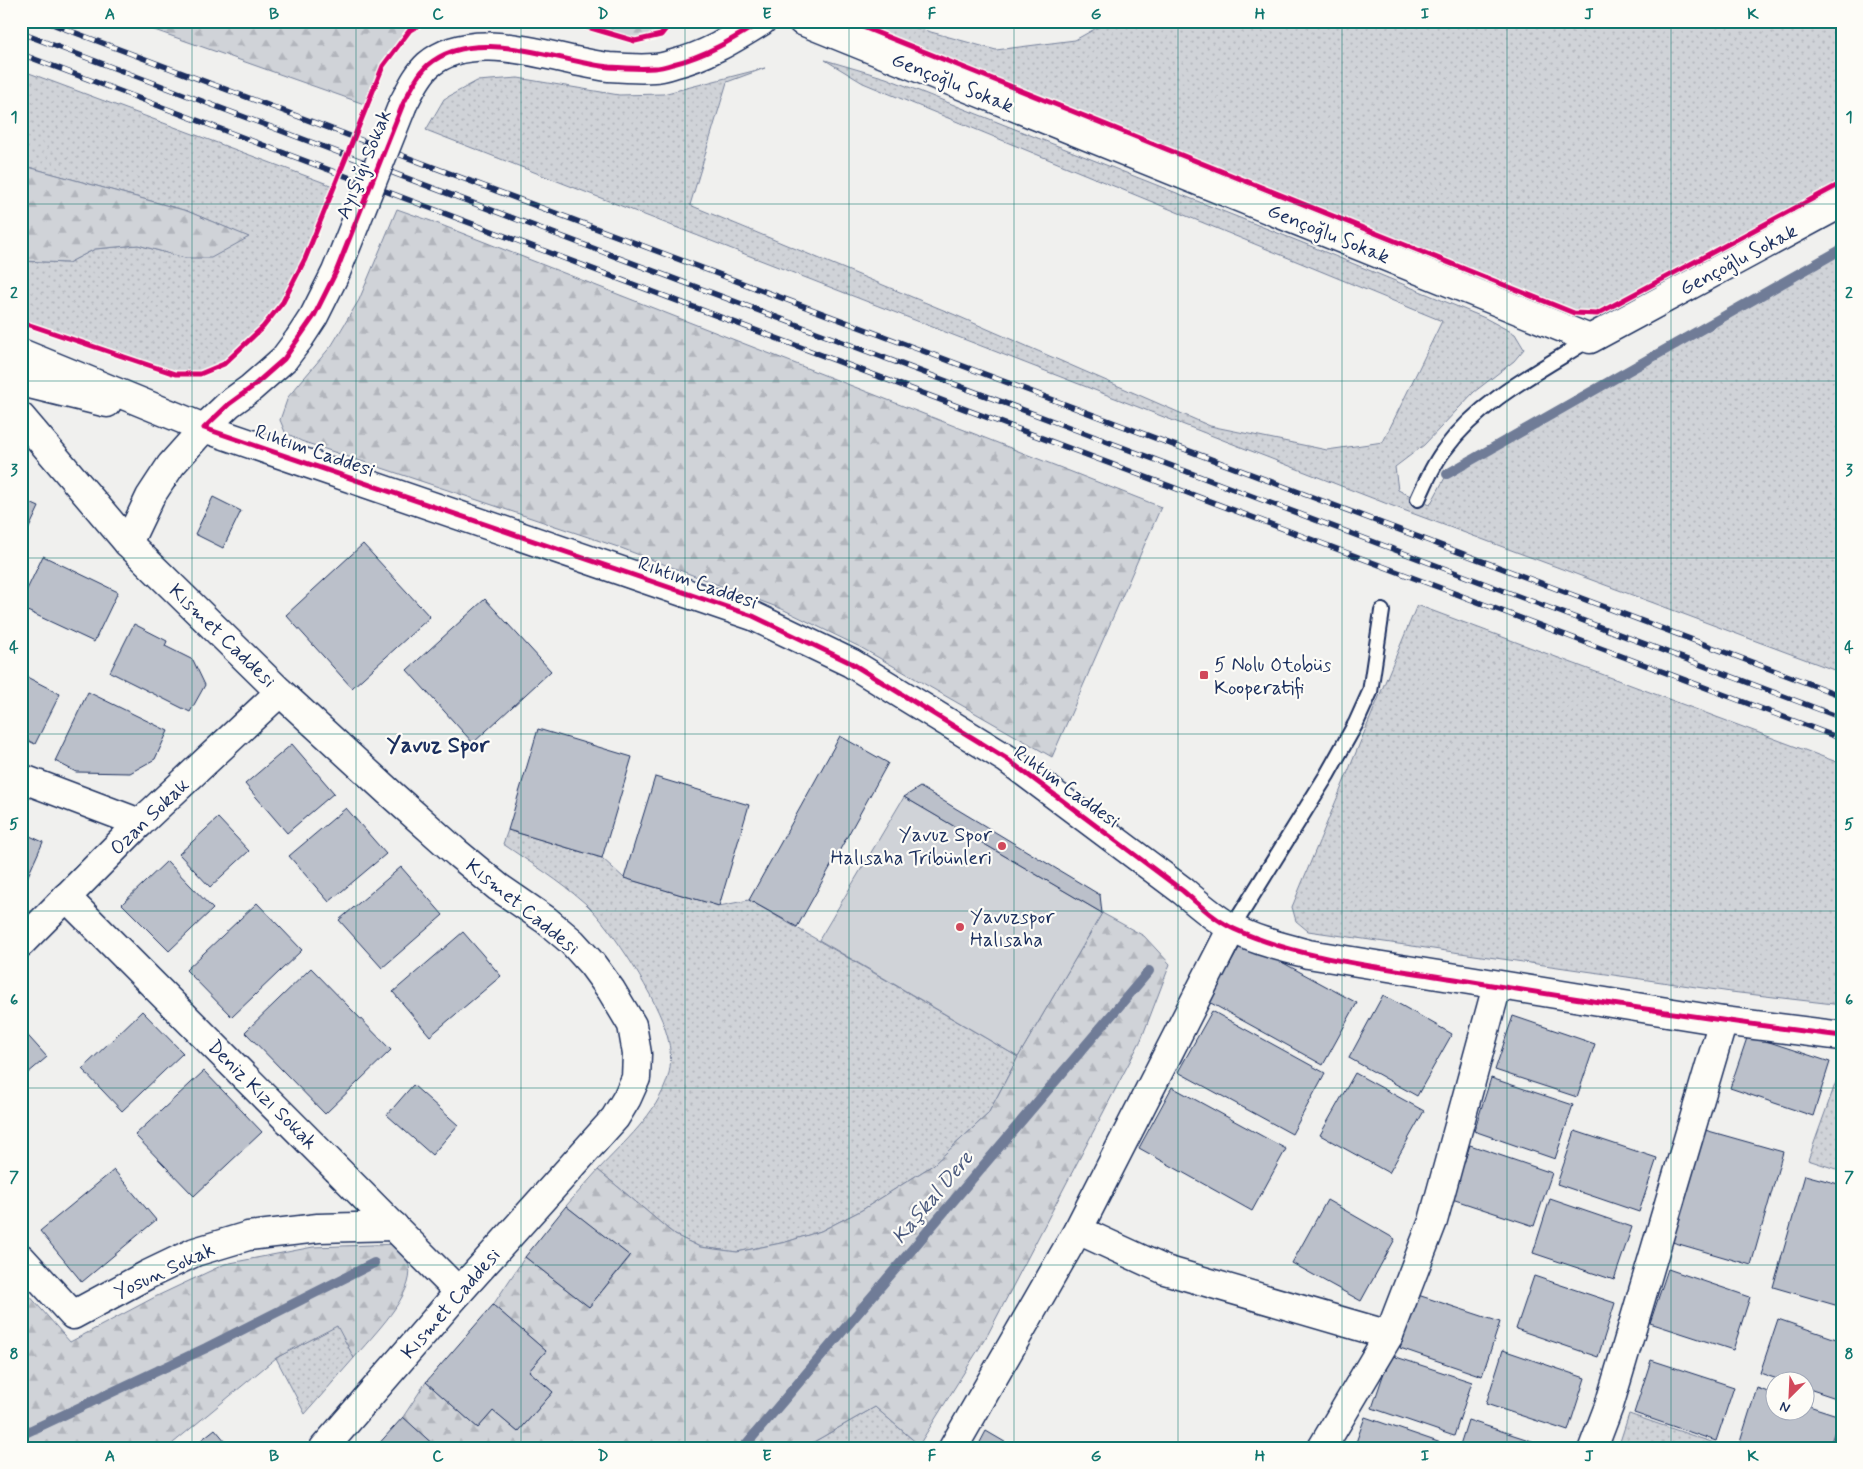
<svg xmlns="http://www.w3.org/2000/svg" width="1863" height="1469" font-family="Mynerve,sans-serif">
  <style>
    .grass { fill: url(#grass-dots); stroke: #76819b }
    .forest { fill: url(#forest-firs); stroke: #76819b }
    .pitch { fill: #d0d3d8; stroke: #76819b }
    .lines { fill: none; stroke-linecap: round; stroke-linejoin: round }
    .stream { stroke: #6f7b97; stroke-width: 10 }
    .building { fill: #bbc0ca; stroke: #1b2f5e }
    .service-casing { stroke: #1b2f5e; stroke-width: 18 }
    .minor-casing { stroke: #1b2f5e; stroke-width: 31 }
    .secondary-casing { stroke: #1b2f5e; stroke-width: 31 }
    .service { stroke: #fdfcf7; stroke-width: 14 }
    .minor { stroke: #fdfcf7; stroke-width: 28 }
    .secondary { stroke: #fdfcf7; stroke-width: 28 }
    .rail-casing { stroke: #1b2f5e; stroke-width: 5.5 }
    .rail { stroke: #fdfcf7; stroke-width: 4; stroke-dasharray: 11; stroke-linecap: butt }
    .minor-bridge-casing { stroke: #1b2f5e; stroke-width: 31; stroke-linecap: butt }
    .minor-bridge { stroke: #fdfcf7; stroke-width: 28 }
    .cycleway-casing { stroke: #fdfcf7; stroke-width: 8 }
    .cycleway { stroke: #d6006c; stroke-width: 5 }
    .grid { fill: none; stroke: #0f766e; stroke-width: 1; stroke-opacity: 0.55 }
    .poi-dot { fill: #d1495b; stroke: #fdfcf7; stroke-width: 2 }
    .labels { text-anchor: middle; stroke-width: 4.5; stroke-linejoin: round; paint-order: stroke }
    .street-label { font-size: 20px; fill: #1b2f5e; stroke: #fdfcf7 }
    .poi-label { font-size: 20px; fill: #1b2f5e; stroke: #fdfcf7; text-anchor: start }
    .water-label { font-size: 21px; font-style: italic; fill: #4c5b7f; stroke: #fdfcf7 }
    .quarter-label { font-size: 22px; font-weight: bold; fill: #1b2f5e; stroke: #fdfcf7 }
    .neatline { fill: none; stroke: #0f766e; stroke-width: 2 }
    .grid-label { font-size: 16px; text-anchor: middle; font-weight: bold; fill: #0f766e }
  </style>
  <defs>
    <pattern id="grass-dots" width="8" height="8" patternUnits="userSpaceOnUse" patternTransform="scale(1.25)"><rect width="8" height="8" fill="#d0d3d8"/><path d="M2 2h.1M6 6h.1" fill="none" stroke="#b2b5bc" stroke-width="1.8" stroke-linecap="round"/></pattern>
    <pattern id="forest-firs" width="22" height="20" patternUnits="userSpaceOnUse" patternTransform="scale(1.25)"><rect width="22" height="20" fill="#d0d3d8"/><path d="M5 1l3.5 6h-7zM16 11l3.5 6h-7z" fill="#b2b5bc"/></pattern>
  </defs>
  <rect width="100%" height="100%" fill="#f0f0ee"/>
  <filter id="ink" filterUnits="userSpaceOnUse"><feTurbulence type="fractalNoise" baseFrequency=".02" numOctaves="2"/><feDisplacementMap in="SourceGraphic" scale="10" xChannelSelector="R" yChannelSelector="G"/><feConvolveMatrix kernelMatrix="1 2 1 2 8 2 1 2 1" color-interpolation-filters="sRGB"/></filter>
  <g filter="url(#ink)">
    <g class="grass">
      <path d="M848 21H891L996 50 1075 40 1109 21H1842V183L1597 314 1574 313Z"/>
      <path d="M825 60 886 78 1303 243 1485 318 1515 334 1524 349 1514 361 1474 392 1424 445 1395 467 1398 490 1430 505 1447 474 1842 249V673L1390 505 426 130 444 99 477 81 518 78 619 95 663 94 765 68 727 82 690 205 953 314 1210 426 1327 450 1383 442 1442 321 863 83Z"/>
      <path d="M21 70 333 186 305 259 283 302 263 327 224 364 200 374H175L21 320V261L68 263 95 249 138 245 185 258 248 237 187 211 21 165Z"/>
      <path d="M1417 605 1842 764V1005L1731 992 1308 931 1296 921 1292 907Z"/>
      <path d="M508 830 602 858 624 878 719 906 749 900 1018 1057 988 1114 933 1165 862 1210 821 1231 786 1242 737 1252 700 1247 675 1235 598 1170C624 1142 657 1114 668 1077 672 1063 671 1049 667 1035 658 1000 613 929 586 904 560 881 531 863 503 844Z"/>
      <path d="M1842 1065V1171L1808 1160Z"/>
      <path d="M338 1325 354 1358 305 1414 276 1358Z"/>
      <path d="M875 1407 919 1445 918 1448H803Z"/>
      <path d="M1629 1414 1729 1448H1618Z"/>
    </g>
    <g class="forest">
      <path d="M129 21H426L410 30 383 66 367 105Z"/>
      <path d="M567 21H672L661 35 635 41Z"/>
      <path d="M21 165 187 211 249 237 211 258H185L138 245 95 249 68 263 21 261Z"/>
      <path d="M397 209 431 221 1161 507 1052 757 860 647 782 609 621 548 301 441 285 432 280 420 288 397 332 345 359 300Z"/>
      <path d="M1102 913 1144 936 1170 964 1141 1040 988 1334 919 1445 875 1407 803 1448H437L403 1417 426 1382 478 1428 493 1411 518 1432 553 1392 529 1371 546 1351 493 1305 525 1257 589 1307 630 1257 566 1206 598 1170 675 1235 700 1247 737 1252 786 1242 821 1231 862 1210 933 1165 988 1114 1018 1057Z"/>
      <path d="M399 1244C402 1251 407 1258 409 1266 416 1294 371 1337 354 1358L337 1326 276 1358 167 1448H21V1286L70 1342 157 1296 225 1264 313 1247Z"/>
    </g>
    <path class="pitch" d="M904 797 1102 913 1018 1057 819 940Z"/>
    <g class="lines">
      <g class="stream">
        <path d="M1447 474 1842 249"/>
        <path d="M21 1435 206 1348 374 1263"/>
        <path d="M743 1448 1149 971"/>
      </g>
    </g>
    <g class="building">
      <path d="M213 497 241 511 223 548 195 534Z"/>
      <path d="M21 499 39 507 21 545Z"/>
      <path d="M363 544 430 617 352 688 286 615Z"/>
      <path d="M43 556 118 592 94 642 21 608V602Z"/>
      <path d="M485 599 551 671 473 743 407 670Z"/>
      <path d="M134 624 167 641 165 646 193 660 205 685 190 712 110 672Z"/>
      <path d="M21 674 60 694 35 744 21 737Z"/>
      <path d="M88 692 168 731 155 759 130 773 76 772 55 761Z"/>
      <path d="M538 729 632 757 602 858 508 830Z"/>
      <path d="M840 736 888 763 797 927 749 900Z"/>
      <path d="M292 744 334 793 287 833 245 784Z"/>
      <path d="M655 777 749 805 719 906 624 878Z"/>
      <path d="M920 787 1100 895 1102 913 904 797Z"/>
      <path d="M346 808 386 854 329 902 289 856Z"/>
      <path d="M218 818 249 851 210 887 179 854Z"/>
      <path d="M21 832 43 842 27 878 21 875Z"/>
      <path d="M167 861 213 909 169 951 122 904Z"/>
      <path d="M401 867 443 915 382 968 339 920Z"/>
      <path d="M257 903 302 950 232 1017 186 970Z"/>
      <path d="M463 932 501 976 430 1036 393 992Z"/>
      <path d="M1243 941 1357 1003 1323 1065 1209 1002Z"/>
      <path d="M311 968 391 1050 325 1114 245 1032Z"/>
      <path d="M1383 995 1452 1034 1417 1096 1349 1058Z"/>
      <path d="M142 1011 183 1053 122 1111 82 1069Z"/>
      <path d="M1212 1011 1325 1073 1292 1134 1178 1072Z"/>
      <path d="M1513 1016 1595 1044 1577 1097 1495 1070Z"/>
      <path d="M21 1028 47 1057 21 1079Z"/>
      <path d="M1748 1035 1830 1062 1813 1116 1730 1088Z"/>
      <path d="M204 1071 262 1132 194 1196 135 1135Z"/>
      <path d="M1355 1073 1424 1111 1389 1173 1320 1135Z"/>
      <path d="M1491 1078 1573 1105 1555 1159 1474 1131Z"/>
      <path d="M413 1085 458 1125 432 1155 387 1115Z"/>
      <path d="M1172 1087 1286 1149 1252 1211 1139 1148Z"/>
      <path d="M1705 1130 1783 1152 1751 1265 1672 1242Z"/>
      <path d="M1575 1131 1657 1158 1639 1212 1557 1184Z"/>
      <path d="M1470 1145 1552 1173 1534 1226 1452 1199Z"/>
      <path d="M114 1170 156 1220 82 1282 40 1231Z"/>
      <path d="M1805 1175 1842 1185V1307L1773 1287Z"/>
      <path d="M1550 1199 1632 1227 1614 1280 1533 1253Z"/>
      <path d="M1327 1200 1395 1239 1361 1301 1292 1263Z"/>
      <path d="M566 1206 630 1256 589 1307 525 1257Z"/>
      <path d="M1668 1269 1750 1297 1733 1350 1650 1323Z"/>
      <path d="M1534 1276 1615 1303 1598 1357 1516 1329Z"/>
      <path d="M1418 1295 1500 1322 1482 1376 1400 1348Z"/>
      <path d="M493 1305 546 1351 529 1371 553 1392 518 1432 493 1411 478 1428 426 1382Z"/>
      <path d="M1778 1319 1842 1341V1400L1806 1388V1382H1786L1760 1373Z"/>
      <path d="M1503 1350 1585 1378 1568 1431 1486 1404Z"/>
      <path d="M1390 1355 1472 1382 1454 1436 1372 1408Z"/>
      <path d="M1651 1360 1734 1387 1716 1441 1634 1413Z"/>
      <path d="M1757 1388 1776 1395V1412H1806V1405L1840 1416 1829 1448H1756L1740 1442Z"/>
      <path d="M403 1417 437 1448H375Z"/>
      <path d="M1365 1417 1447 1445 1446 1448H1354Z"/>
      <path d="M1468 1420 1550 1447 1459 1448Z"/>
      <path d="M215 1429 231 1448H191Z"/>
      <path d="M986 1431 1015 1448H977Z"/>
    </g>
    <g class="lines">
      <defs>
        <g id="service">
          <path d="M1418 499C1426 482 1433 464 1445 449 1481 400 1539 371 1590 339"/>
          <path d="M1232 928 1327 775 1356 723 1370 692 1382 611"/>
        </g>
        <g id="minor">
          <path d="M802 21 1590 339 1842 203"/>
          <path d="M403 104C410 91 417 75 428 65 474 25 555 61 609 67 623 68 640 69 654 68 661 68 667 66 673 64 706 56 733 39 762 21"/>
          <path d="M299 339 284 359 251 388 229 404 204 428 753 616 851 663 1007 759 1183 891C1198 904 1214 918 1232 928 1255 941 1283 947 1308 954L1723 1021 1842 1036"/>
          <path d="M21 778 140 823"/>
          <path d="M66 897 459 1292"/>
          <path d="M21 943 140 823 280 692"/>
          <path d="M1078 1230 1165 1270 1389 1335"/>
          <path d="M21 1258 73 1315 147 1275 195 1252 248 1236 318 1228 394 1226"/>
          <path d="M953 1448 1078 1230 1232 928"/>
          <path d="M1322 1448 1389 1335 1433 1221 1497 986"/>
          <path d="M1593 1448 1609 1406 1723 1021"/>
        </g>
        <g id="secondary">
          <path d="M21 353 204 428"/>
          <path d="M21 382 107 403"/>
          <path d="M21 417 128 543 280 692 392 795 457 853 498 887 546 920 572 942 592 964 611 990 632 1025 637 1054 636 1078 627 1098 615 1118 459 1292 324 1448"/>
          <path d="M128 543 150 497 171 465 204 428"/>
        </g>
      </defs>
      <use href="#service" class="service-casing"/>
      <use href="#minor" class="minor-casing"/>
      <use href="#secondary" class="secondary-casing"/>
      <use href="#service" class="service"/>
      <use href="#minor" class="minor"/>
      <use href="#secondary" class="secondary"/>
      <defs>
        <g id="rail">
          <path d="M44 21 1842 696"/>
          <path d="M21 33 1842 718"/>
          <path d="M21 54 1842 739"/>
        </g>
      </defs>
      <use href="#rail" class="rail-casing"/>
      <use href="#rail" class="rail"/>
      <defs>
        <path id="minor-bridge" d="M299 339 314 316 336 272 403 104"/>
      </defs>
      <use href="#minor-bridge" class="minor-bridge-casing"/>
      <use href="#minor-bridge" class="minor-bridge"/>
      <defs>
        <g id="cycleway">
          <path d="M567 21 635 41 661 35 672 21"/>
          <path d="M762 21C733 39 706 56 673 64 667 66 661 68 654 68 640 69 623 68 609 67 555 61 474 25 428 65 417 75 410 91 403 104L336 272 314 316 284 359 251 388 229 404 204 428 753 616 851 663 1007 759 1183 891C1198 904 1215 920 1234 929 1305 961 1385 967 1461 980 1588 1001 1714 1020 1842 1036"/>
          <path d="M848 21 1574 313 1597 314 1842 183"/>
          <path d="M21 322 175 374H200L224 364 263 327 283 302 305 259 383 66 410 30 426 21"/>
        </g>
      </defs>
      <use href="#cycleway" class="cycleway-casing"/>
      <use href="#cycleway" class="cycleway"/>
    </g>
  </g>
  <path class="grid" d="M192 21V1448M356 21V1448M521 21V1448M685 21V1448M849 21V1448M1014 21V1448M1178 21V1448M1342 21V1448M1507 21V1448M1671 21V1448M21 204H1842M21 381H1842M21 558H1842M21 734H1842M21 911H1842M21 1088H1842M21 1265H1842"/>
  <g class="poi-dot">
    <rect x="1199" y="670" width="10" height="10" rx="2.5"/>
    <circle cx="1002" cy="846" r="5"/>
    <circle cx="960" cy="927" r="5"/>
  </g>
  <g class="labels">
    <g class="street-label">
      <text transform="translate(953 82) rotate(22)" y="7">Gençoğlu Sokak</text>
      <text transform="translate(363 164) rotate(-68)" y="7">Ayışığı Sokak</text>
      <text transform="translate(1329 233) rotate(22)" y="7">Gençoğlu Sokak</text>
      <text transform="translate(1738 259) rotate(-28)" y="7">Gençoğlu Sokak</text>
      <text transform="translate(315 450) rotate(19)" y="7">Rıhtım Caddesi</text>
      <text transform="translate(698 582) rotate(19)" y="7">Rıhtım Caddesi</text>
      <text transform="translate(223 635) rotate(44)" y="7">Kısmet Caddesi</text>
      <text transform="translate(1067 786) rotate(36)" y="7">Rıhtım Caddesi</text>
      <text transform="translate(149 816) rotate(-44)" y="7">Ozan Sokak</text>
      <text transform="translate(523 906) rotate(39)" y="7">Kısmet Caddesi</text>
      <text transform="translate(263 1094) rotate(45)" y="7">Deniz Kızı Sokak</text>
      <text transform="translate(164 1270) rotate(-25)" y="7">Yosun Sokak</text>
      <text transform="translate(450 1303) rotate(-49)" y="7">Kısmet Caddesi</text>
    </g>
    <g class="poi-label">
      <text x="1214" y="671">5 Nolu Otobüs<tspan x="1214" dy="23">Kooperatifi</tspan></text>
      <text x="992" y="841" text-anchor="end">Yavuz Spor<tspan x="992" dy="23">Halısaha Tribünleri</tspan></text>
      <text x="970" y="923">Yavuzspor<tspan x="970" dy="23">Halısaha</tspan></text>
    </g>
    <g class="water-label">
      <text transform="translate(932 1197) rotate(-50)" y="7">Kaşkal Dere</text>
    </g>
    <g class="quarter-label">
      <text x="438" y="752">Yavuz Spor</text>
    </g>
  </g>
  <rect width="1863" height="1469" fill="none" stroke="#fdfcf7" stroke-width="55"/>
  <g transform="translate(1790 1396) rotate(204)"><circle r="24" fill="#fdfcf7" stroke="#a3aaba"/>
  <path d="M0-4L9 19L0 12L-9 19Z" fill="#d1495b"/>
  <text y="-8" font-size="14" font-weight="bold" text-anchor="middle" fill="#1b2f5e">N</text>
  </g>
  <rect x="28" y="28" width="1808" height="1414" class="neatline"/>
  <g class="grid-label">
    <text x="110" y="19">A</text>
    <text x="274" y="19">B</text>
    <text x="438" y="19">C</text>
    <text x="603" y="19">D</text>
    <text x="767" y="19">E</text>
    <text x="932" y="19">F</text>
    <text x="1096" y="19">G</text>
    <text x="1260" y="19">H</text>
    <text x="1425" y="19">I</text>
    <text x="1589" y="19">J</text>
    <text x="1753" y="19">K</text>
    <text x="14" y="122">1</text>
    <text x="1849" y="122">1</text>
    <text x="14" y="298">2</text>
    <text x="1849" y="298">2</text>
    <text x="14" y="475">3</text>
    <text x="1849" y="475">3</text>
    <text x="14" y="652">4</text>
    <text x="1849" y="652">4</text>
    <text x="14" y="829">5</text>
    <text x="1849" y="829">5</text>
    <text x="14" y="1005">6</text>
    <text x="1849" y="1005">6</text>
    <text x="14" y="1182">7</text>
    <text x="1849" y="1182">7</text>
    <text x="14" y="1359">8</text>
    <text x="1849" y="1359">8</text>
    <text x="110" y="1461">A</text>
    <text x="274" y="1461">B</text>
    <text x="438" y="1461">C</text>
    <text x="603" y="1461">D</text>
    <text x="767" y="1461">E</text>
    <text x="932" y="1461">F</text>
    <text x="1096" y="1461">G</text>
    <text x="1260" y="1461">H</text>
    <text x="1425" y="1461">I</text>
    <text x="1589" y="1461">J</text>
    <text x="1753" y="1461">K</text>
  </g>
</svg>
